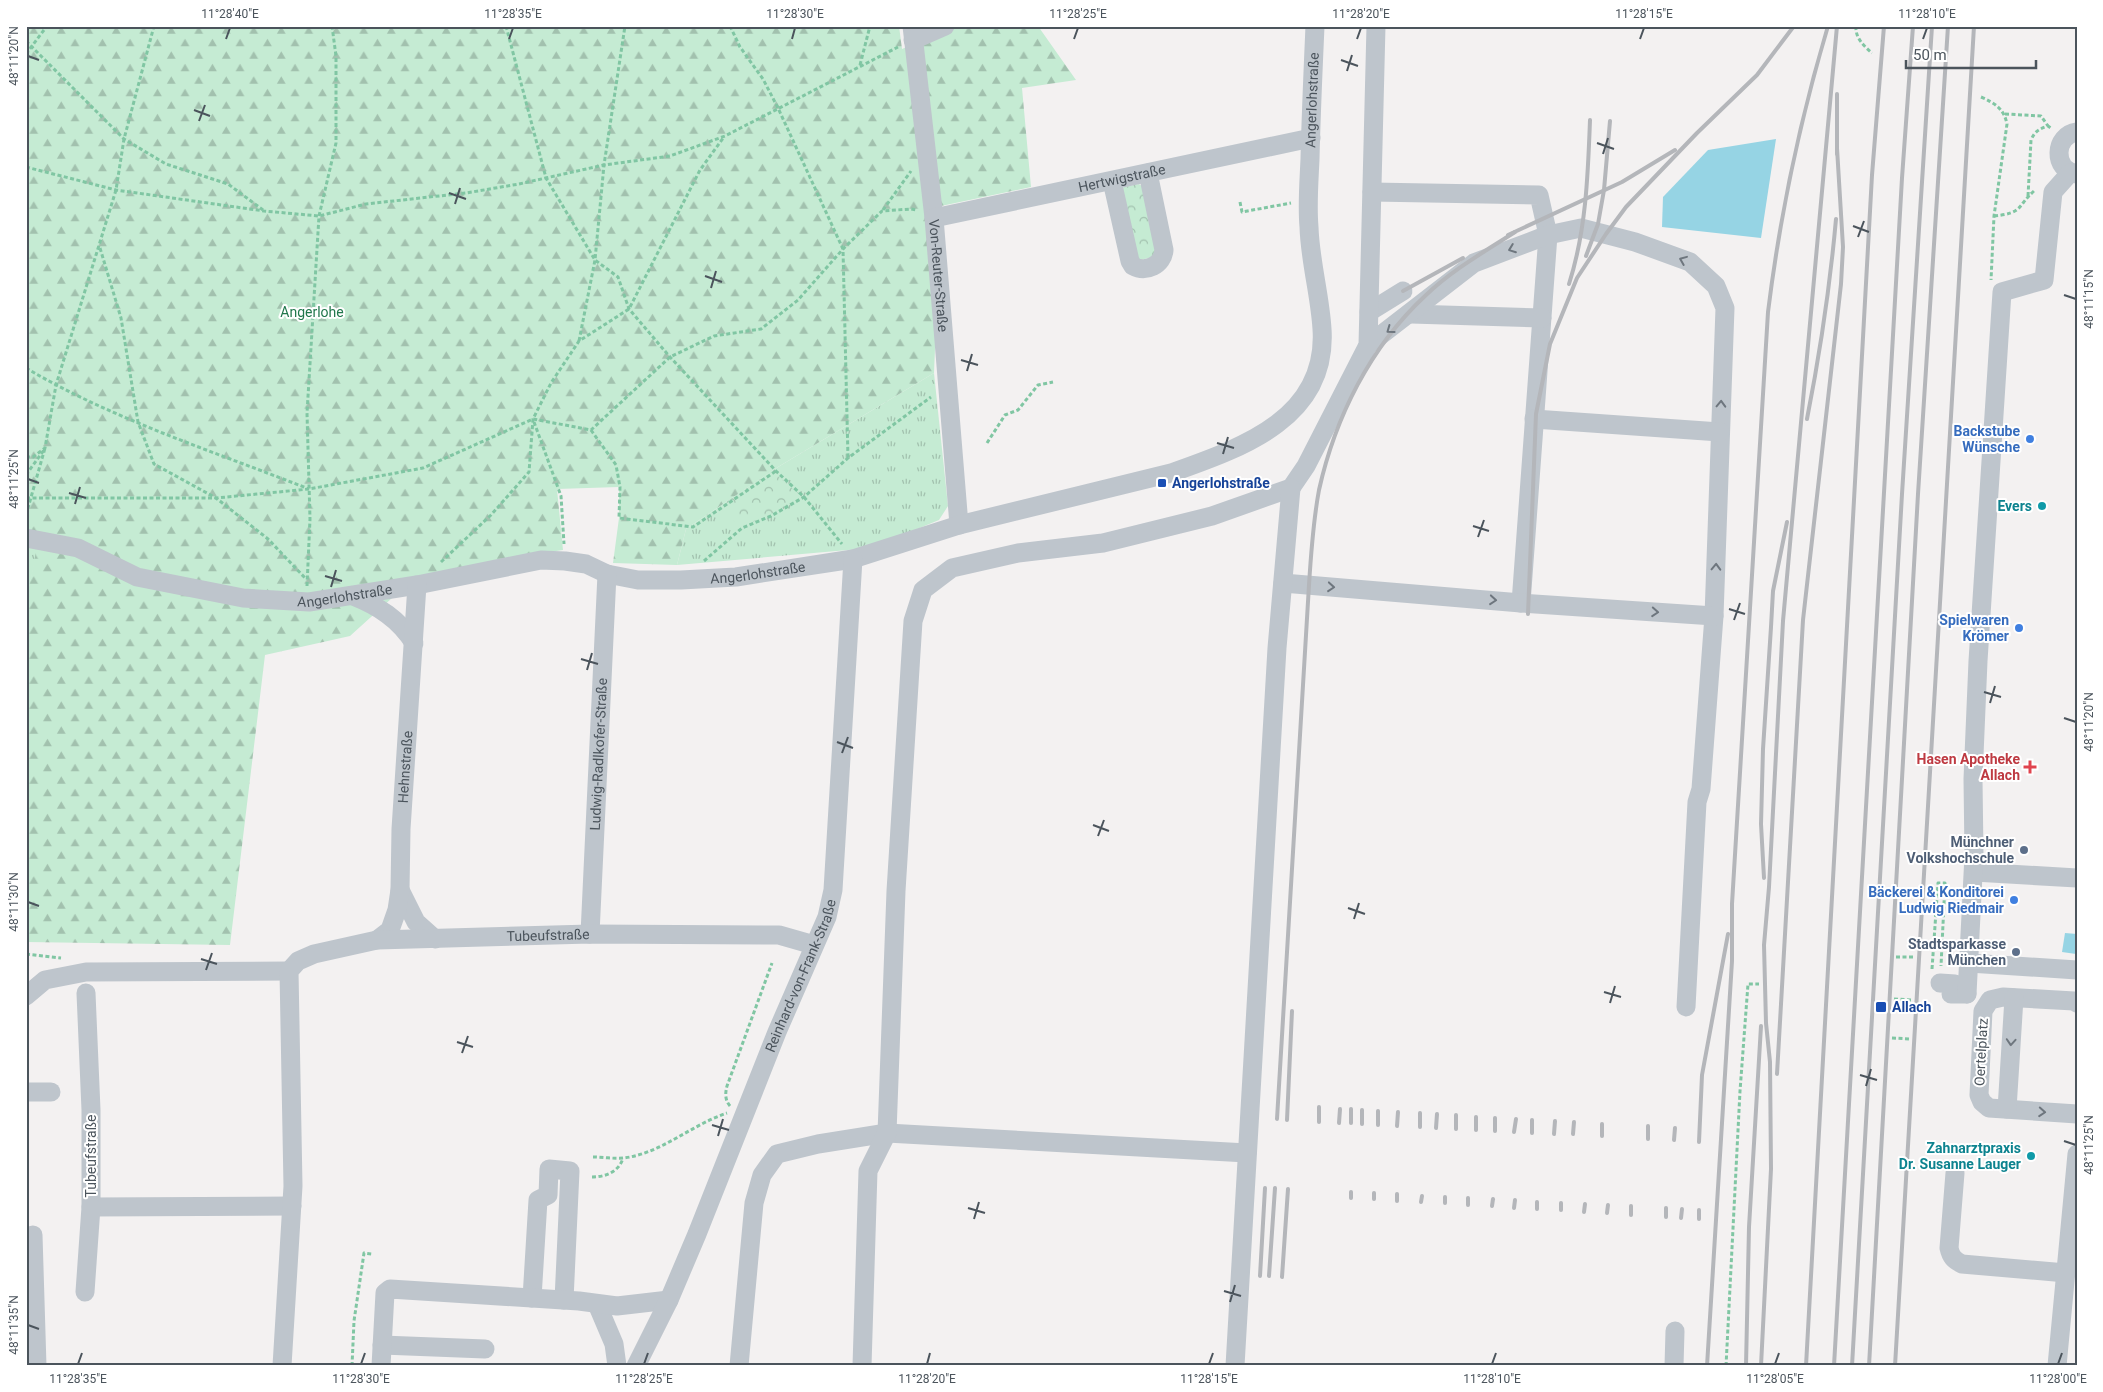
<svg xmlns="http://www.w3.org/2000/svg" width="2103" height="1392" font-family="Roboto,sans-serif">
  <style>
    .grass { fill: url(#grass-tufts) }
    .forest { fill: url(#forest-firs) }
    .park { fill: url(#park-crowns) }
    .water { fill: #96d4e4 }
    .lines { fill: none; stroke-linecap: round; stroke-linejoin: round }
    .path { stroke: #80c6a3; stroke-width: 3; stroke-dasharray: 4 2.5; stroke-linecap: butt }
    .minor { stroke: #bec5cc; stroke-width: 19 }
    .rail { stroke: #b4b6ba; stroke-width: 4 }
    .oneway { stroke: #6e767e }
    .ticks { fill: none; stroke: #4b545c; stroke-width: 2 }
    .shop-dot { fill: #3f7fe0; stroke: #fff; stroke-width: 2 }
    .transit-dot { fill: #1a4fb4; stroke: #fff; stroke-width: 2 }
    .culture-dot { fill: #0f9aa8; stroke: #fff; stroke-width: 2 }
    .health-dot { fill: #e0444e; stroke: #fff; stroke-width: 2 }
    .service-dot { fill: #5c6f8a; stroke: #fff; stroke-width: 2 }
    .labels { text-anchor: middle; stroke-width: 4; stroke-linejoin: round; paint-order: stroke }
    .street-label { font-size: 14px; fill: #4b545c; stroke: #fff }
    .park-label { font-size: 14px; fill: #21774c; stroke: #fff }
    .shop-label { font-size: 14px; font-weight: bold; fill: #366cbe; stroke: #fff; text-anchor: end }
    .transit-label { font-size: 14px; font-weight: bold; fill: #164399; stroke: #fff; text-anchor: start }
    .culture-label { font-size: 14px; font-weight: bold; fill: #0d838f; stroke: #fff; text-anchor: end }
    .health-label { font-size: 14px; font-weight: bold; fill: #be3a42; stroke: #fff; text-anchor: end }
    .service-label { font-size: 14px; font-weight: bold; fill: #4e5e75; stroke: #fff; text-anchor: end }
    .neatline { fill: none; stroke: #4b545c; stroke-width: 2 }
    .ticks-label { font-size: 12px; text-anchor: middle; fill: #4b545c }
  </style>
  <defs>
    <pattern id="grass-tufts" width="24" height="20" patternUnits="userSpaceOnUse" patternTransform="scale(1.25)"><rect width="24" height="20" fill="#c5ebd3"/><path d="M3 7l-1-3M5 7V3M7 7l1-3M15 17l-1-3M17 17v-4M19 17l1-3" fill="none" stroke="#a2c1ae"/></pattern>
    <pattern id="forest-firs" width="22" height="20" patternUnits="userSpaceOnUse" patternTransform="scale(1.25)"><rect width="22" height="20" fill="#c5ebd3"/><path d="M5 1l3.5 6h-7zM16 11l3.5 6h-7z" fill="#a2c1ae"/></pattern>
    <pattern id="park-crowns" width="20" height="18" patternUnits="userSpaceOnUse" patternTransform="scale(1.25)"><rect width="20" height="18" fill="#c5ebd3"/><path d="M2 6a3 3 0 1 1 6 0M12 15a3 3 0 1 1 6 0" fill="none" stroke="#a2c1ae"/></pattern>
  </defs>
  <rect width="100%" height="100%" fill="#f3f1f1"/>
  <g class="grass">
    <path d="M934 373 948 506 939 520 871 548 677 565 686 529 778 467Z"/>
    <path d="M26 541 38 547 26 602Z"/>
  </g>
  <path class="forest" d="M26 26H899L902 49 956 26H1038L1076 80 1022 88 1031 187 941 206 934 373 778 467 686 529 677 565 613 563 619 518V487L557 489 563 550 503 559 413 579 350 636 265 655 230 945 26 942V602L37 547 26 541Z"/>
  <g class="park">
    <path d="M1139 184 1143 187 1156 253 1153 257 1140 260 1135 257 1121 191 1124 187Z"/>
    <path d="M772 471 801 496 771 514 741 527 719 507Z"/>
  </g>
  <g class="water">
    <path d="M1776 139 1761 238 1662 227 1663 197 1708 150Z"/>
    <path d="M2065 933 2077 934 2076 954 2062 952Z"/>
  </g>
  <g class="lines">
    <g class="path">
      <path d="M506 26 546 178 595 260 618 277 629 309 670 357 776 471 804 497 842 544"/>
      <path d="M730 26 740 47 763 79 778 108 843 249 848 458"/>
      <path d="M1856 26C1855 38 1864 46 1872 53"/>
      <path d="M26 41 124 139 166 164 228 184 263 210"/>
      <path d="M26 54 47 26"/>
      <path d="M860 65 870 26"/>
      <path d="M1981 97C1995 103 2004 109 2007 124L1994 216 1991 280"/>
      <path d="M2005 114 2041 116 2048 126"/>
      <path d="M26 167 116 190 264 211 319 216 366 204 466 193 519 184 604 165 670 156 725 136 898 47"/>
      <path d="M2028 196 2031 140C2035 131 2039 129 2048 126L2052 129"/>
      <path d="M1240 202 1242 212 1291 203"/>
      <path d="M883 210 911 171"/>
      <path d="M1994 216C2024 213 2016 207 2035 190"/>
      <path d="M100 248 121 318 138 422 154 464 216 498 268 539 306 579"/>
      <path d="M579 341 595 260 604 165 625 26"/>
      <path d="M26 368C112 419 215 452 309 489"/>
      <path d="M534 422 561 496 564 544"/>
      <path d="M591 430 616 465 620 487 619 518 693 527 776 471"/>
      <path d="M987 443 1005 415 1018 410 1038 385 1053 382"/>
      <path d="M26 457H33L45 448 56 385 116 190 124 139 154 26"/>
      <path d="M26 475 44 450"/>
      <path d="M26 498H216L309 489 423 468 533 419 591 430 670 357 714 336 761 329 798 300 843 249 882 211 911 209 916 210"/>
      <path d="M26 515 45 448"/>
      <path d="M704 561 742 528 771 516 804 497 848 458 931 397"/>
      <path d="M441 562 491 515 529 472 533 419 551 383 579 341 629 309 700 170 724 137"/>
      <path d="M307 586 310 519 307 413 319 216 336 143V56L332 26"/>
      <path d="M26 954 61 958"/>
      <path d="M1896 957H1915"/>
      <path d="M1932 969 1938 883H1945L1941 966"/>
      <path d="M1894 999 1913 1000"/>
      <path d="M1892 1038 1911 1039"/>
      <path d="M730 1106C725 1100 725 1094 727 1086L772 963"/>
      <path d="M593 1157C603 1157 614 1159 624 1158 662 1153 691 1125 727 1113"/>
      <path d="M592 1177C605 1177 619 1172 623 1158"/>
      <path d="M352 1366 354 1321 364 1253 372 1254"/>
      <path d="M1726 1366 1740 1091 1748 984H1759"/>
    </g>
    <g class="minor">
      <path id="s1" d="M912 26 934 218 959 525"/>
      <path d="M913 40 945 26"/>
      <path d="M2077 132C2054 135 2052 170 2077 174"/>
      <path d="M1112 181 1130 261 1133 266C1146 273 1163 265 1164 250L1148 173"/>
      <path d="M1372 192 1539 195 1548 235 1521 603"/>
      <path id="s2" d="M934 218 1311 138"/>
      <path d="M1369 312 1403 291"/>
      <path d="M1411 314 1542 318"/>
      <path d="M1368 345 1474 263 1548 235 1581 228 1635 242 1690 262 1716 286 1725 308 1714 616 1701 789 1697 802 1686 1007"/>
      <path d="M1534 419 1720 432"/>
      <path id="s3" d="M26 538 78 548 137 577 243 598 309 602 417 585 541 560 565 561 586 564 607 574 638 580H681L736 577 853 559 959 525 1171 473C1241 448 1328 419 1322 329 1320 295 1310 261 1309 227 1307 205 1309 182 1310 159 1311 115 1313 71 1315 26"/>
      <path d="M1283 583 1521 603 1714 616"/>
      <path d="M353 596C378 606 399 619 414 643"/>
      <path d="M1974 872 2077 878"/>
      <path d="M400 890 416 922 435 939"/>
      <path id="s4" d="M590 934 607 574"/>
      <path id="s5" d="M377 940 390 930 397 910 400 890 401 829 417 585"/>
      <path d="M1969 963 2077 970"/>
      <path d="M1940 983 1955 984 1967 994H1951"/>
      <path d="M86 993 91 1110V1207L292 1206"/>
      <path d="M1967 994 1974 855 1973 779 1978 661 2002 292 2044 280 2053 192 2070 173"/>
      <path d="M26 996 45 980 86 972 289 971"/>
      <path d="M2077 1003 2074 1001 2003 997 1990 1000 1983 1011 1979 1095 1982 1102 1989 1108 2077 1114"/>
      <path d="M26 1092H51"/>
      <path d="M2007 1109 2014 998"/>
      <path d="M1955 1173 1949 1248C1951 1257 1954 1260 1962 1264L2066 1273"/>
      <path d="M33 1235 37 1366"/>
      <path d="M85 1292 91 1207"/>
      <path d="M532 1298 538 1200 548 1195 549 1169 570 1171 564 1300"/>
      <path d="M597 1304 614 1344 617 1366"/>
      <path d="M382 1345 485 1349"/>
      <path id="s6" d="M282 1366 293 1186 289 971 298 961 314 954 377 940 590 934 779 935 814 945"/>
      <path d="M381 1366 385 1293 390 1289 579 1301 617 1306 669 1300"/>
      <path id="s7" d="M636 1366 669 1300 697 1234 777 1032 827 917 833 890 853 559"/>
      <path d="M739 1366 754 1203 762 1175 777 1154 818 1144 887 1133 1247 1153"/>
      <path d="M862 1366 868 1171 887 1133 896 891 913 621 923 590 952 568 1018 553 1103 543 1212 516 1291 488 1306 466 1368 345 1376 26"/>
      <path d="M1235 1366 1277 648 1291 488"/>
      <path d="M1674 1366 1675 1331"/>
      <path d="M2057 1366 2077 1154"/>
    </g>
    <g class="rail">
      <path d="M1837 94V154"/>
      <path d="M1508 235 1622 182 1675 150"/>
      <path d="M1586 256 1598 224 1604 190 1610 121"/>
      <path d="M1569 284C1586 231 1588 175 1590 120"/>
      <path d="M1403 291 1463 258"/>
      <path d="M1807 419C1820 353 1830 286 1836 219"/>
      <path d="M1528 614 1536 414 1550 344 1577 278 1606 234 1626 207 1697 133 1757 75 1794 26"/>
      <path d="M1764 878 1761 824 1763 749 1771 627 1773 591 1787 522"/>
      <path d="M1777 1074 1803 620 1841 284 1843 247 1837 148"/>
      <path d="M1277 1119 1309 585C1311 553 1313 522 1319 490 1335 418 1370 347 1425 296 1452 270 1484 252 1515 232"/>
      <path d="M1287 1120 1292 1011"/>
      <path d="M1319 1122V1107"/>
      <path d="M1339 1123 1340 1109"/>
      <path d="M1351 1123V1109"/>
      <path d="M1362 1124V1110"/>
      <path d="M1378 1125V1111"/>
      <path d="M1397 1126 1398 1112"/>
      <path d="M1420 1127V1113"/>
      <path d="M1436 1128 1437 1114"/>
      <path d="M1456 1129V1115"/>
      <path d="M1476 1130V1117"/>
      <path d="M1495 1131V1118"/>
      <path d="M1514 1132 1516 1119"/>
      <path d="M1532 1133V1120"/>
      <path d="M1554 1134 1555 1121"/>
      <path d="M1573 1134 1574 1122"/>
      <path d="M1602 1136V1124"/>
      <path d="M1648 1139V1126"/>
      <path d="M1674 1140 1675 1128"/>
      <path d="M1699 1142 1702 1075 1728 934"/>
      <path d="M1351 1198V1192"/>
      <path d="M1374 1199V1193"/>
      <path d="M1397 1201V1194"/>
      <path d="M1421 1202 1422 1196"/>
      <path d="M1445 1203V1197"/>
      <path d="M1468 1205V1198"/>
      <path d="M1492 1206 1493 1199"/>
      <path d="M1514 1208 1515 1200"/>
      <path d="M1537 1209V1202"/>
      <path d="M1561 1210V1203"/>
      <path d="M1584 1212 1585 1204"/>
      <path d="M1607 1213 1608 1205"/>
      <path d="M1631 1215V1206"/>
      <path d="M1666 1217V1208"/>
      <path d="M1681 1218 1682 1209"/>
      <path d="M1699 1219V1210"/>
      <path d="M1260 1276 1265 1188"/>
      <path d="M1269 1276 1275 1188"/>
      <path d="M1282 1277 1288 1189"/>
      <path d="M1707 1366 1732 961V904L1768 312C1780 215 1800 120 1828 26"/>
      <path d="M1746 1366 1749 1227 1761 1026"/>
      <path d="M1761 1366 1771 1169 1770 1062 1766 1023 1764 945 1769 887 1783 621 1837 26"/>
      <path d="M1806 1366 1872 175 1884 26"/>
      <path d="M1834 1366 1902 178 1913 26"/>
      <path d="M1852 1366 1902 494 1932 26"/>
      <path d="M1869 1366 1918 494 1948 26"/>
      <path d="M1895 1366 1974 26"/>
    </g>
  </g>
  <defs><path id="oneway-chevron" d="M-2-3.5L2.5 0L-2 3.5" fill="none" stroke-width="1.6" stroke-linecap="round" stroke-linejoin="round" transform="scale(1.25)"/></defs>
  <g class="oneway">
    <use href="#oneway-chevron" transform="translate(1512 249) rotate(159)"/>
    <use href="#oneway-chevron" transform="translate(1683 260) rotate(-158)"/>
    <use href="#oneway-chevron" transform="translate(1390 330) rotate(144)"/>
    <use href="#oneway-chevron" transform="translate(1721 404) rotate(-88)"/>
    <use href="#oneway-chevron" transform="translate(1716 567) rotate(-88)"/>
    <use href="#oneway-chevron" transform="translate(1331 587) rotate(5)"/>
    <use href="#oneway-chevron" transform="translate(1493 600) rotate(5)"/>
    <use href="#oneway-chevron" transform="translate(1655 612) rotate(4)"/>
    <use href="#oneway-chevron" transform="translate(2011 1042) rotate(94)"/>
    <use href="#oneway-chevron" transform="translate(2042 1112) rotate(4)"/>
  </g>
  <path class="ticks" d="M226 39 230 28M509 39 513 28M792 39 795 28M1074 39 1078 28M1357 39 1361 28M1640 39 1644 28M1923 39 1927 28M28 56 39 60M1341 60 1358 66M1347 71 1352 55M194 110 210 116M199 121 205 105M1597 143 1614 149M1603 154 1608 138M449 193 466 199M455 204 460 188M1853 226 1869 232M1858 237 1864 221M705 276 722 282M711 288 716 271M2064 295 2076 299M961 360 978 365M967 371 972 354M1217 443 1234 448M1223 454 1228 437M28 479 39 483M69 493 86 498M75 504 80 487M1473 526 1489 531M1478 537 1484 520M325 576 342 581M331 587 336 570M1729 609 1745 614M1734 620 1740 603M581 659 598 664M587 670 592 653M1984 692 2001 697M1990 703 1995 686M2064 718 2076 722M837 742 853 748M842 753 848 737M1093 825 1109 831M1098 836 1104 820M28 902 39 906M1348 908 1365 914M1354 919 1359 903M201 959 217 964M206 970 212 953M1604 992 1621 997M1610 1003 1615 986M457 1042 473 1047M462 1053 468 1036M1860 1075 1877 1080M1866 1086 1871 1069M712 1125 729 1130M718 1136 723 1119M2064 1141 2076 1145M968 1208 985 1213M974 1219 979 1202M1224 1291 1241 1296M1230 1302 1235 1285M28 1325 39 1329M78 1364 82 1353M361 1364 365 1353M644 1364 648 1353M927 1364 930 1353M1209 1364 1213 1353M1492 1364 1496 1353M1775 1364 1779 1353M2058 1364 2062 1353"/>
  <g class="shop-dot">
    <circle cx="2030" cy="439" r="5"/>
    <circle cx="2019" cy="628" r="5"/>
    <circle cx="2014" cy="900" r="5"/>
  </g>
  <g class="transit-dot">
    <rect x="1157" y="478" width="10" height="10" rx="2.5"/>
    <rect x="1875" y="1001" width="12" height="12" rx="2.5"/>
  </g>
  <g class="culture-dot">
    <circle cx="2042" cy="506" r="5"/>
    <circle cx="2031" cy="1156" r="5"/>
  </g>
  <path class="health-dot" d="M2027.5 759.5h5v5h5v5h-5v5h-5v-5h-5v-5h5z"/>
  <g class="service-dot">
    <circle cx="2024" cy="850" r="5"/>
    <circle cx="2016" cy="952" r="5"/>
  </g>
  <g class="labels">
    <g class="street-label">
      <text dy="5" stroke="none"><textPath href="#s3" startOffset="1632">Angerlohstraße</textPath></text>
      <text dy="5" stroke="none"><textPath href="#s2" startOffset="192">Hertwigstraße</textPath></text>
      <text dy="5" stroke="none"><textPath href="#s1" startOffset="251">Von-Reuter-Straße</textPath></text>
      <text dy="5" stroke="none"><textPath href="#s3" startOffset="749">Angerlohstraße</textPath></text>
      <text dy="5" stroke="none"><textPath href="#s3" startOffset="329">Angerlohstraße</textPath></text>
      <text dy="5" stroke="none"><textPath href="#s4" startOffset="180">Ludwig-Radlkofer-Straße</textPath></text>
      <text dy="5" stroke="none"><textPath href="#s5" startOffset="181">Hehnstraße</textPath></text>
      <text dy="5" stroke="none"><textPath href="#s6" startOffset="662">Tubeufstraße</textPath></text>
      <text dy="5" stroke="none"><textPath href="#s7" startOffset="424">Reinhard-von-Frank-Straße</textPath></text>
      <text transform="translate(1981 1052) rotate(-87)" y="5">Oertelplatz</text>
      <text transform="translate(91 1156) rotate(-90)" y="5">Tubeufstraße</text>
    </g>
    <g class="park-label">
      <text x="312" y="317">Angerlohe</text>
    </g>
    <g class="shop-label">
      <text x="2020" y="436">Backstube<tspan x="2020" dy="16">Wünsche</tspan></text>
      <text x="2009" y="625">Spielwaren<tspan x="2009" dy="16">Krömer</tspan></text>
      <text x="2004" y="897">Bäckerei &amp; Konditorei<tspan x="2004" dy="16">Ludwig Riedmair</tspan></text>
    </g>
    <g class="transit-label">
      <text x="1172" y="488">Angerlohstraße</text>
      <text x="1892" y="1012">Allach</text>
    </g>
    <g class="culture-label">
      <text x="2032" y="511">Evers</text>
      <text x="2021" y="1153">Zahnarztpraxis<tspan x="2021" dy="16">Dr. Susanne Lauger</tspan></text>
    </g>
    <g class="health-label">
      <text x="2020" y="764">Hasen Apotheke<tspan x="2020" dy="16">Allach</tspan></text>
    </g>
    <g class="service-label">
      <text x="2014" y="847">Münchner<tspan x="2014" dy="16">Volkshochschule</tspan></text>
      <text x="2006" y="949">Stadtsparkasse<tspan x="2006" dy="16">München</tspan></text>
    </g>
  </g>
  <rect width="2103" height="1392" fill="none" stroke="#ffffff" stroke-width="55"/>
  <path d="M1906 60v8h130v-8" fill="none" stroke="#4b545c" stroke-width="2.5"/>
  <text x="1913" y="60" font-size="15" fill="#4b545c" stroke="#ffffff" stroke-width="4" paint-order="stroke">50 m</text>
  <rect x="28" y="28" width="2048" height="1336" class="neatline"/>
  <g class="ticks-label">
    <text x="230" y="18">11°28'40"E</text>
    <text x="513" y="18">11°28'35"E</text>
    <text x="795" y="18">11°28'30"E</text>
    <text x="1078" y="18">11°28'25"E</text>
    <text x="1361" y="18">11°28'20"E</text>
    <text x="1644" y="18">11°28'15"E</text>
    <text x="1927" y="18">11°28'10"E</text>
    <text transform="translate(14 56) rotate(-90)" y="4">48°11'20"N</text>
    <text transform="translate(2089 299) rotate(-90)" y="4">48°11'15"N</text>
    <text transform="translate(14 479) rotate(-90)" y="4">48°11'25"N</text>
    <text transform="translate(2089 722) rotate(-90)" y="4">48°11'20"N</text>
    <text transform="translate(14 902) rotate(-90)" y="4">48°11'30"N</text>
    <text transform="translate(2089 1145) rotate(-90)" y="4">48°11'25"N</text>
    <text transform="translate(14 1325) rotate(-90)" y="4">48°11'35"N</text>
    <text x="78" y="1383">11°28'35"E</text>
    <text x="361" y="1383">11°28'30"E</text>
    <text x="644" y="1383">11°28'25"E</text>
    <text x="927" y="1383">11°28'20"E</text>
    <text x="1209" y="1383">11°28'15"E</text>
    <text x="1492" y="1383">11°28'10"E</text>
    <text x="1775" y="1383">11°28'05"E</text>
    <text x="2058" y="1383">11°28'00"E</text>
  </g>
</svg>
